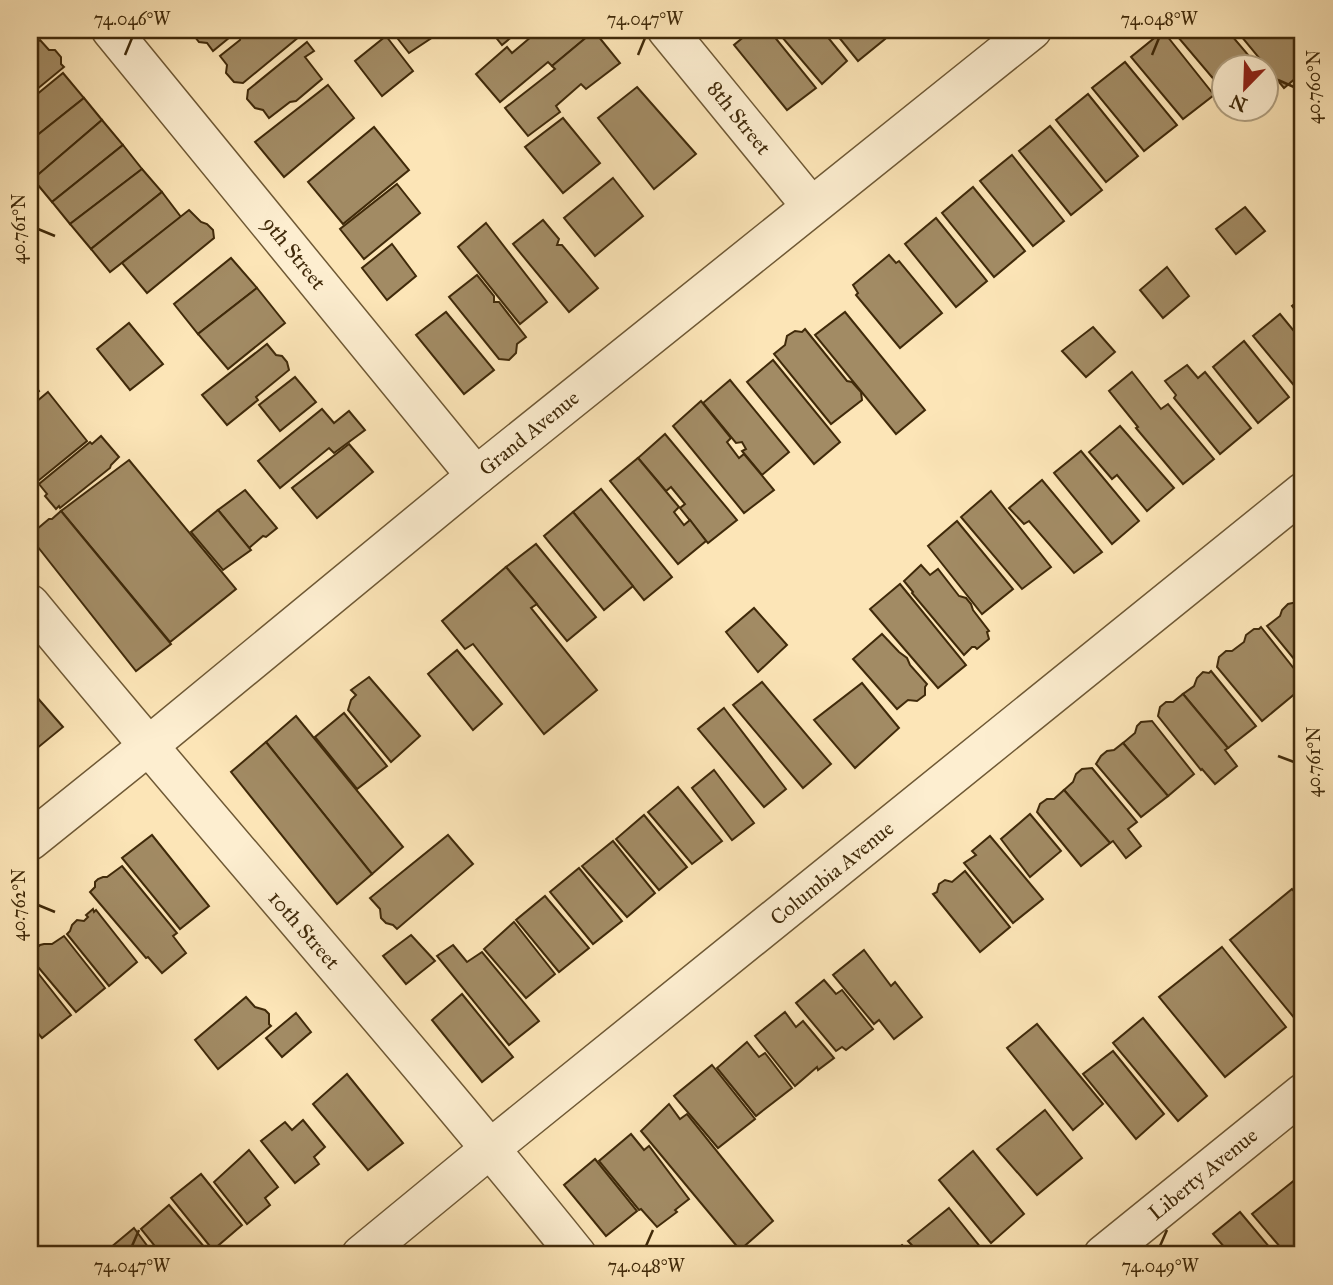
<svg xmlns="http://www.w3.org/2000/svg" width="1333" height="1285" font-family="'IM FELL Great Primer',serif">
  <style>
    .building { fill: #a28b64; stroke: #402a0a; stroke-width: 2 }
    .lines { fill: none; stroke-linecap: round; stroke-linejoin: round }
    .minor-casing { stroke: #6f5935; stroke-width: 41 }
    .minor { stroke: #fdeed0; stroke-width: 38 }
    .ticks { fill: none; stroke: #402a0a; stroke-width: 2.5 }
    .labels { text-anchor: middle; stroke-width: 6; stroke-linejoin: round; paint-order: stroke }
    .street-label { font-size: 21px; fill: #402a0a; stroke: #fdeed0 }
    .neatline { fill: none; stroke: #402a0a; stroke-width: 2.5 }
    .ticks-label { font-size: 18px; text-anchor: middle; fill: #402a0a }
  </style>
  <rect width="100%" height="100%" fill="#fce5b7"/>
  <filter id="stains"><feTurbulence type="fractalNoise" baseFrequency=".00286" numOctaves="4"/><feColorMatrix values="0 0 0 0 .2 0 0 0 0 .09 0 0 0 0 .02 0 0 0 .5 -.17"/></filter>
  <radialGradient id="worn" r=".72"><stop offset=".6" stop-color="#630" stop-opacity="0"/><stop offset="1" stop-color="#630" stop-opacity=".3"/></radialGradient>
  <g class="building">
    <path d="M30 30H32L37 36 30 42Z"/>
    <path d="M191 30H245L241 33H235L213 51 207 43 199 42 191 32Z"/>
    <path d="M248 30H296L300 36 243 83 234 82 226 73 227 65 220 56 240 40 241 35Z"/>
    <path d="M391 30H436L439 33 409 53Z"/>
    <path d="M490 30H520L502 45Z"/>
    <path d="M537 30H593L594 31 552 66 548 62 500 102 476 74 507 47 512 53 538 31Z"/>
    <path d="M752 30H769L816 88 787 110 734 45Z"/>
    <path d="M776 30H822L847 61 822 84Z"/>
    <path d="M833 30H878L885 39 858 61Z"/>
    <path d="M1172 30H1227L1255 63 1251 66H1224V87L1222 89Z"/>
    <path d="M1236 30H1290L1294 34 1292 35 1303 50V72L1284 88Z"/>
    <path d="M594 31 620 63 586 89 581 84 556 106 560 112 528 136 505 108 555 69 552 66Z"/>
    <path d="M1163 31 1214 95 1183 119 1131 57Z"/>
    <path d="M386 36 413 71 382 96 355 61Z"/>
    <path d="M40 40 49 50H55L61 57V64L64 67 30 95V48Z"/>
    <path d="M307 42 314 51 305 57 322 79 296 101 290 102 269 118 263 110 255 108 247 99 248 90Z"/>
    <path d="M1125 62 1177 125 1144 151 1092 88Z"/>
    <path d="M63 73 84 98 30 141V100Z"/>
    <path d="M328 85 354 118 284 177 255 142Z"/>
    <path d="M637 87 696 154 654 189 598 118Z"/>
    <path d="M1088 94 1138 156 1106 182 1056 120Z"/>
    <path d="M84 98 102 120 33 179 30 175V141Z"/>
    <path d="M563 118 600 163 563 193 525 147Z"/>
    <path d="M102 120 123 145 52 202 33 179Z"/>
    <path d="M1050 126 1102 190 1071 215 1019 151Z"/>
    <path d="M374 127 409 170 343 224 308 182Z"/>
    <path d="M123 145 142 169 70 224 52 202Z"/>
    <path d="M1012 155 1064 221 1033 246 980 181Z"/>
    <path d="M142 169 162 192 91 249 70 224Z"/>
    <path d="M613 178 643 216 595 256 564 218Z"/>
    <path d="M397 184 420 213 364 259 340 229Z"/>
    <path d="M973 187 1025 251 994 277 942 213Z"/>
    <path d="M162 192 181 217 110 272 91 249Z"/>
    <path d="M1245 207 1265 231 1236 254 1216 229Z"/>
    <path d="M189 210 201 222 207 224 213 230 214 238 147 293 122 263Z"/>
    <path d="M936 218 987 281 956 307 905 244Z"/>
    <path d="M543 220 559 239 557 245H562L598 288 569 312 513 244Z"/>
    <path d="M486 223 547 302 520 324 458 247Z"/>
    <path d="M392 244 416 276 387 300 362 268Z"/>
    <path d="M889 255 896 263 899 261 942 313 900 348 856 295 858 293 853 285Z"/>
    <path d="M231 258 257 288 198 334 174 304Z"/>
    <path d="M1167 267 1189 296 1163 318 1140 290Z"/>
    <path d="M477 275 494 296V302H499L526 337 517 344 516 353 509 360 499 359 449 297Z"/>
    <path d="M257 288 285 323 228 369 198 334Z"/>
    <path d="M1303 297V320L1292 306Z"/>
    <path d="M446 312 494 370 464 394 416 335Z"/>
    <path d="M845 312 925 410 896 434 815 335Z"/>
    <path d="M1280 314 1303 342V384L1297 389 1253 336Z"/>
    <path d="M129 323 163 364 130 390 97 349Z"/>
    <path d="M1093 327 1115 352 1086 377 1062 351Z"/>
    <path d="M805 329 847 381 852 382 861 392 862 400 831 424 774 354 785 345 787 336 795 331 802 332Z"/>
    <path d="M1244 341 1289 397 1258 423 1213 367Z"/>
    <path d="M267 344 276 355 282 356 287 362 289 370 256 397 258 400 227 425 202 395Z"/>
    <path d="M773 360 840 442 814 464 747 382Z"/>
    <path d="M1187 365 1198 378 1205 372 1251 428 1220 454 1174 398 1176 395 1165 381Z"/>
    <path d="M1132 372 1161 409 1168 404 1214 459 1183 484 1136 428 1138 427 1109 391Z"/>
    <path d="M295 377 316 402 280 431 259 405Z"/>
    <path d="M30 379 39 391 30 399Z"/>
    <path d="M730 380 789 452 762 475 742 451 746 449 742 442 736 443 703 403Z"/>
    <path d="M48 392 87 441 38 481 37 479 33 482 30 477V407Z"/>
    <path d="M701 401 731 438 727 442 739 458 744 454 774 490 744 513 673 426Z"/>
    <path d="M322 409 334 423 349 411 365 430 334 453 329 448 280 488 258 461Z"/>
    <path d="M1120 426 1174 488 1147 511 1117 475 1112 479 1089 452Z"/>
    <path d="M665 434 737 520 708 543 680 508 685 504 671 487 666 491 638 458Z"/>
    <path d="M101 436 119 457 111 465 110 468 60 508 59 506 56 509 45 496 47 494 39 484 90 442 92 444Z"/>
    <path d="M349 444 373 472 317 518 292 488Z"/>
    <path d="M1081 451 1139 521 1112 544 1054 473Z"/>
    <path d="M638 458 679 507 674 512 684 525 690 520 706 541 678 564 610 481Z"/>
    <path d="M129 460 236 589 170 642 61 511Z"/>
    <path d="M1042 480 1102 552 1074 573 1029 521 1024 524 1009 508Z"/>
    <path d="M601 489 672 577 644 600 573 512Z"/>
    <path d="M245 490 277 528 266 537 263 536 249 548 218 510Z"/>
    <path d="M991 491 1051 567 1022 589 961 517Z"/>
    <path d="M218 510 251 550 223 570 191 532Z"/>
    <path d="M61 511 171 644 136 671 30 537V535L49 519H52Z"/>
    <path d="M573 512 633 586 604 610 544 536Z"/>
    <path d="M957 521 1013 589 982 614 928 546Z"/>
    <path d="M536 544 596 617 567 641 506 567Z"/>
    <path d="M921 565 930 575 938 569 959 596 966 598 971 604 973 610 989 631 987 632 989 639 977 649 975 647H972L964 655 912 593 913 592 904 581Z"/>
    <path d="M506 567 537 604 531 608 597 690 544 734 473 644 465 649 442 621Z"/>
    <path d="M900 584 966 665 938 688 870 609Z"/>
    <path d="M1297 602 1303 609V670L1267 626 1280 616 1282 610 1288 604Z"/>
    <path d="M754 608 787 645 758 672 726 632Z"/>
    <path d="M1261 627 1303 680V687L1262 721 1217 667 1219 657 1226 651H1232L1244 642 1246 635 1254 629H1259Z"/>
    <path d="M882 634 899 652 907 658 910 665 927 684 925 687V695L917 701 908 700 897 709 853 659Z"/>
    <path d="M457 650 502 704 473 730 428 674Z"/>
    <path d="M1211 671 1256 726 1228 748 1183 694 1194 686 1197 678 1203 672 1209 673Z"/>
    <path d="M369 677 420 736 391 762 348 710 351 700 356 695 351 690Z"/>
    <path d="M762 682 831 764 803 788 733 705Z"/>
    <path d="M862 683 899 728 855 768 814 720Z"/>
    <path d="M1183 694 1228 748 1225 750 1237 766 1215 784 1202 769 1201 770 1158 716 1160 707 1166 702H1173Z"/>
    <path d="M35 695 63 727 30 754V699Z"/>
    <path d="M724 708 786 789 764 807 698 729Z"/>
    <path d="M344 713 387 766 357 789 315 737Z"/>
    <path d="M296 716 403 847 372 874 266 742Z"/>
    <path d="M1152 721 1194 774 1168 796 1123 743 1135 733 1137 726 1141 722Z"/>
    <path d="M266 742 372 874 337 904 231 772Z"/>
    <path d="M1123 743 1168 796 1141 817 1096 764 1101 756 1107 751 1114 750Z"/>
    <path d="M1092 768 1137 822 1128 829 1141 846 1126 858 1113 841 1110 843 1064 790 1073 782 1076 774 1082 769Z"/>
    <path d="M714 770 754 823 732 840 692 788Z"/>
    <path d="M678 787 722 841 692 864 648 812Z"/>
    <path d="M1064 790 1110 843 1081 866 1037 812 1040 804 1047 799H1054Z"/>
    <path d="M1030 814 1061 851 1030 877 1001 839Z"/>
    <path d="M644 815 687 867 659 890 616 839Z"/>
    <path d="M152 835 209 906 180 929 122 858Z"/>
    <path d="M448 835 473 864 397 929 393 925 386 923 381 918 380 909 370 898Z"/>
    <path d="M990 836 1043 899 1013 923 964 863 976 855 972 851Z"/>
    <path d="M613 841 655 893 627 917 582 866Z"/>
    <path d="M122 866 177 933 173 936 186 953 162 973 148 957 146 958 90 892 95 887V882L98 879 103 877H107Z"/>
    <path d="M579 868 622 921 593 944 550 892Z"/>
    <path d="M965 871 1010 927 980 952 933 894 937 892 939 884 945 880 952 882Z"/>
    <path d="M1292 889 1303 903V1014L1296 1020 1230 940Z"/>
    <path d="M545 896 589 948 559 972 516 920Z"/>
    <path d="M93 909 94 912 96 910 137 962 109 986 67 934 70 931 72 925 77 920 84 921 88 917 86 915Z"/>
    <path d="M514 922 555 974 526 998 484 949Z"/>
    <path d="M411 935 435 961 406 984 383 956Z"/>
    <path d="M64 936 105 988 76 1012 33 961 35 959V950L40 945 44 944H52Z"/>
    <path d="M453 945 467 962 482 952 539 1021 509 1045 437 956Z"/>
    <path d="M1222 947 1286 1027 1225 1077 1159 997Z"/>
    <path d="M864 950 891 986 895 982 922 1017 894 1039 879 1020 874 1024 833 975Z"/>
    <path d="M30 963 71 1015 42 1038 30 1024Z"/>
    <path d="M824 980 836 994 842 990 873 1029 846 1050 842 1047 836 1051 796 1003Z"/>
    <path d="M462 994 513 1057 482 1082 432 1020Z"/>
    <path d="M246 997 255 1007 265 1010 269 1014V1024L271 1026 218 1069 195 1040Z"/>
    <path d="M785 1012 796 1027 803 1021 834 1058 818 1070 817 1067 795 1086 755 1036Z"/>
    <path d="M296 1013 311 1032 282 1057 266 1038Z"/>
    <path d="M1143 1018 1207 1096 1178 1121 1113 1043Z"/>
    <path d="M1037 1024 1103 1104 1073 1130 1007 1048Z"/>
    <path d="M30 1033 36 1041 30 1047Z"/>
    <path d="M747 1042 759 1057 765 1053 792 1088 756 1116 717 1068Z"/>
    <path d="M1113 1051 1164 1114 1136 1139 1083 1074Z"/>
    <path d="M712 1065 755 1119 718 1148 674 1096Z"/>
    <path d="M347 1074 403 1143 368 1170 313 1104Z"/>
    <path d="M669 1104 680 1119 687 1114 773 1221 740 1250 641 1131Z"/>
    <path d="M1045 1110 1082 1158 1037 1195 997 1149Z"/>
    <path d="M303 1120 325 1147 314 1157 319 1164 295 1183 261 1141 285 1122 292 1130Z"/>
    <path d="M631 1134 644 1150 649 1146 689 1199 675 1210 677 1212 657 1227 641 1209 639 1210 599 1161Z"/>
    <path d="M249 1150 278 1187 265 1198 270 1205 247 1224 214 1182Z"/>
    <path d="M973 1151 1024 1214 991 1243 939 1180Z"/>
    <path d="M595 1159 637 1211 606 1236 564 1185Z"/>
    <path d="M201 1174 242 1225 213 1250 171 1198Z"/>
    <path d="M1296 1179 1303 1188V1255H1287L1252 1214Z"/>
    <path d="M169 1205 211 1255H162L141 1229Z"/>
    <path d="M949 1208 981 1248 973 1255H921L908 1241Z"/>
    <path d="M1240 1212 1276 1255H1231L1213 1234Z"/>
    <path d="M134 1228 154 1255H106L104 1253Z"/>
    <path d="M902 1245 912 1255H890Z"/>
    <path d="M1216 1246 1224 1255H1204Z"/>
    <path d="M483 1248 488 1255H474Z"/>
  </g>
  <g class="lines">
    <defs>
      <g id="minor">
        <path d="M111 30 476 476"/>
        <path d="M667 30 811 206"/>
        <path d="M30 604C210 823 399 1034 577 1255"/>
        <path d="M30 841 147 747 476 476 1032 30"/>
        <path d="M361 1255 491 1148 1303 492"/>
        <path d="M1103 1255 1303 1093"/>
      </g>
    </defs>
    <use href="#minor" class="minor-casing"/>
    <use href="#minor" class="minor"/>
  </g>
  <path class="ticks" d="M125 55 132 38M638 55 645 38M1152 55 1159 38M1278 80 1294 87M38 229 55 236M1278 756 1294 762M38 905 55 912M132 1246 139 1230M646 1246 653 1230M1160 1246 1167 1230"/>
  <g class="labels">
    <g class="street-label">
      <text transform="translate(739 118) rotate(51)" y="7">8th Street</text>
      <text transform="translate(294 253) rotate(51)" y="7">9th Street</text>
      <text transform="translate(529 433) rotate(-39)" y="7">Grand Avenue</text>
      <text transform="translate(832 873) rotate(-39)" y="7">Columbia Avenue</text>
      <text transform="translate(304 930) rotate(49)" y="7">10th Street</text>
      <text transform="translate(1203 1174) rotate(-39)" y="7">Liberty Avenue</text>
    </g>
  </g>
  <rect width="1333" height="1285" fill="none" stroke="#fce5b7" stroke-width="77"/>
  <g transform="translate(1245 88) rotate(203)"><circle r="33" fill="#fdeed0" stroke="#b1a081" stroke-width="2"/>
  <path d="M0-5L12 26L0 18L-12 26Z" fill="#8f2418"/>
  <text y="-10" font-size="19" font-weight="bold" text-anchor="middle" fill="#402a0a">N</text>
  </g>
  <rect x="38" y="38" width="1256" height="1208" class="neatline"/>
  <g class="ticks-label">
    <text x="132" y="25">74.046°W</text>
    <text x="645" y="25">74.047°W</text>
    <text x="1159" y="25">74.048°W</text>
    <text transform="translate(1314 87) rotate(-90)" y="6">40.760°N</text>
    <text transform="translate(19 229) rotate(-90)" y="6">40.761°N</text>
    <text transform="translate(1314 762) rotate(-90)" y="6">40.761°N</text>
    <text transform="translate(19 905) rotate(-90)" y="6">40.762°N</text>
    <text x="132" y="1272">74.047°W</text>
    <text x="646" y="1272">74.048°W</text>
    <text x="1160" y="1272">74.049°W</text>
  </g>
  <rect width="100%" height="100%" filter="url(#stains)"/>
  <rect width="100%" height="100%" fill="url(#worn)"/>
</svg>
